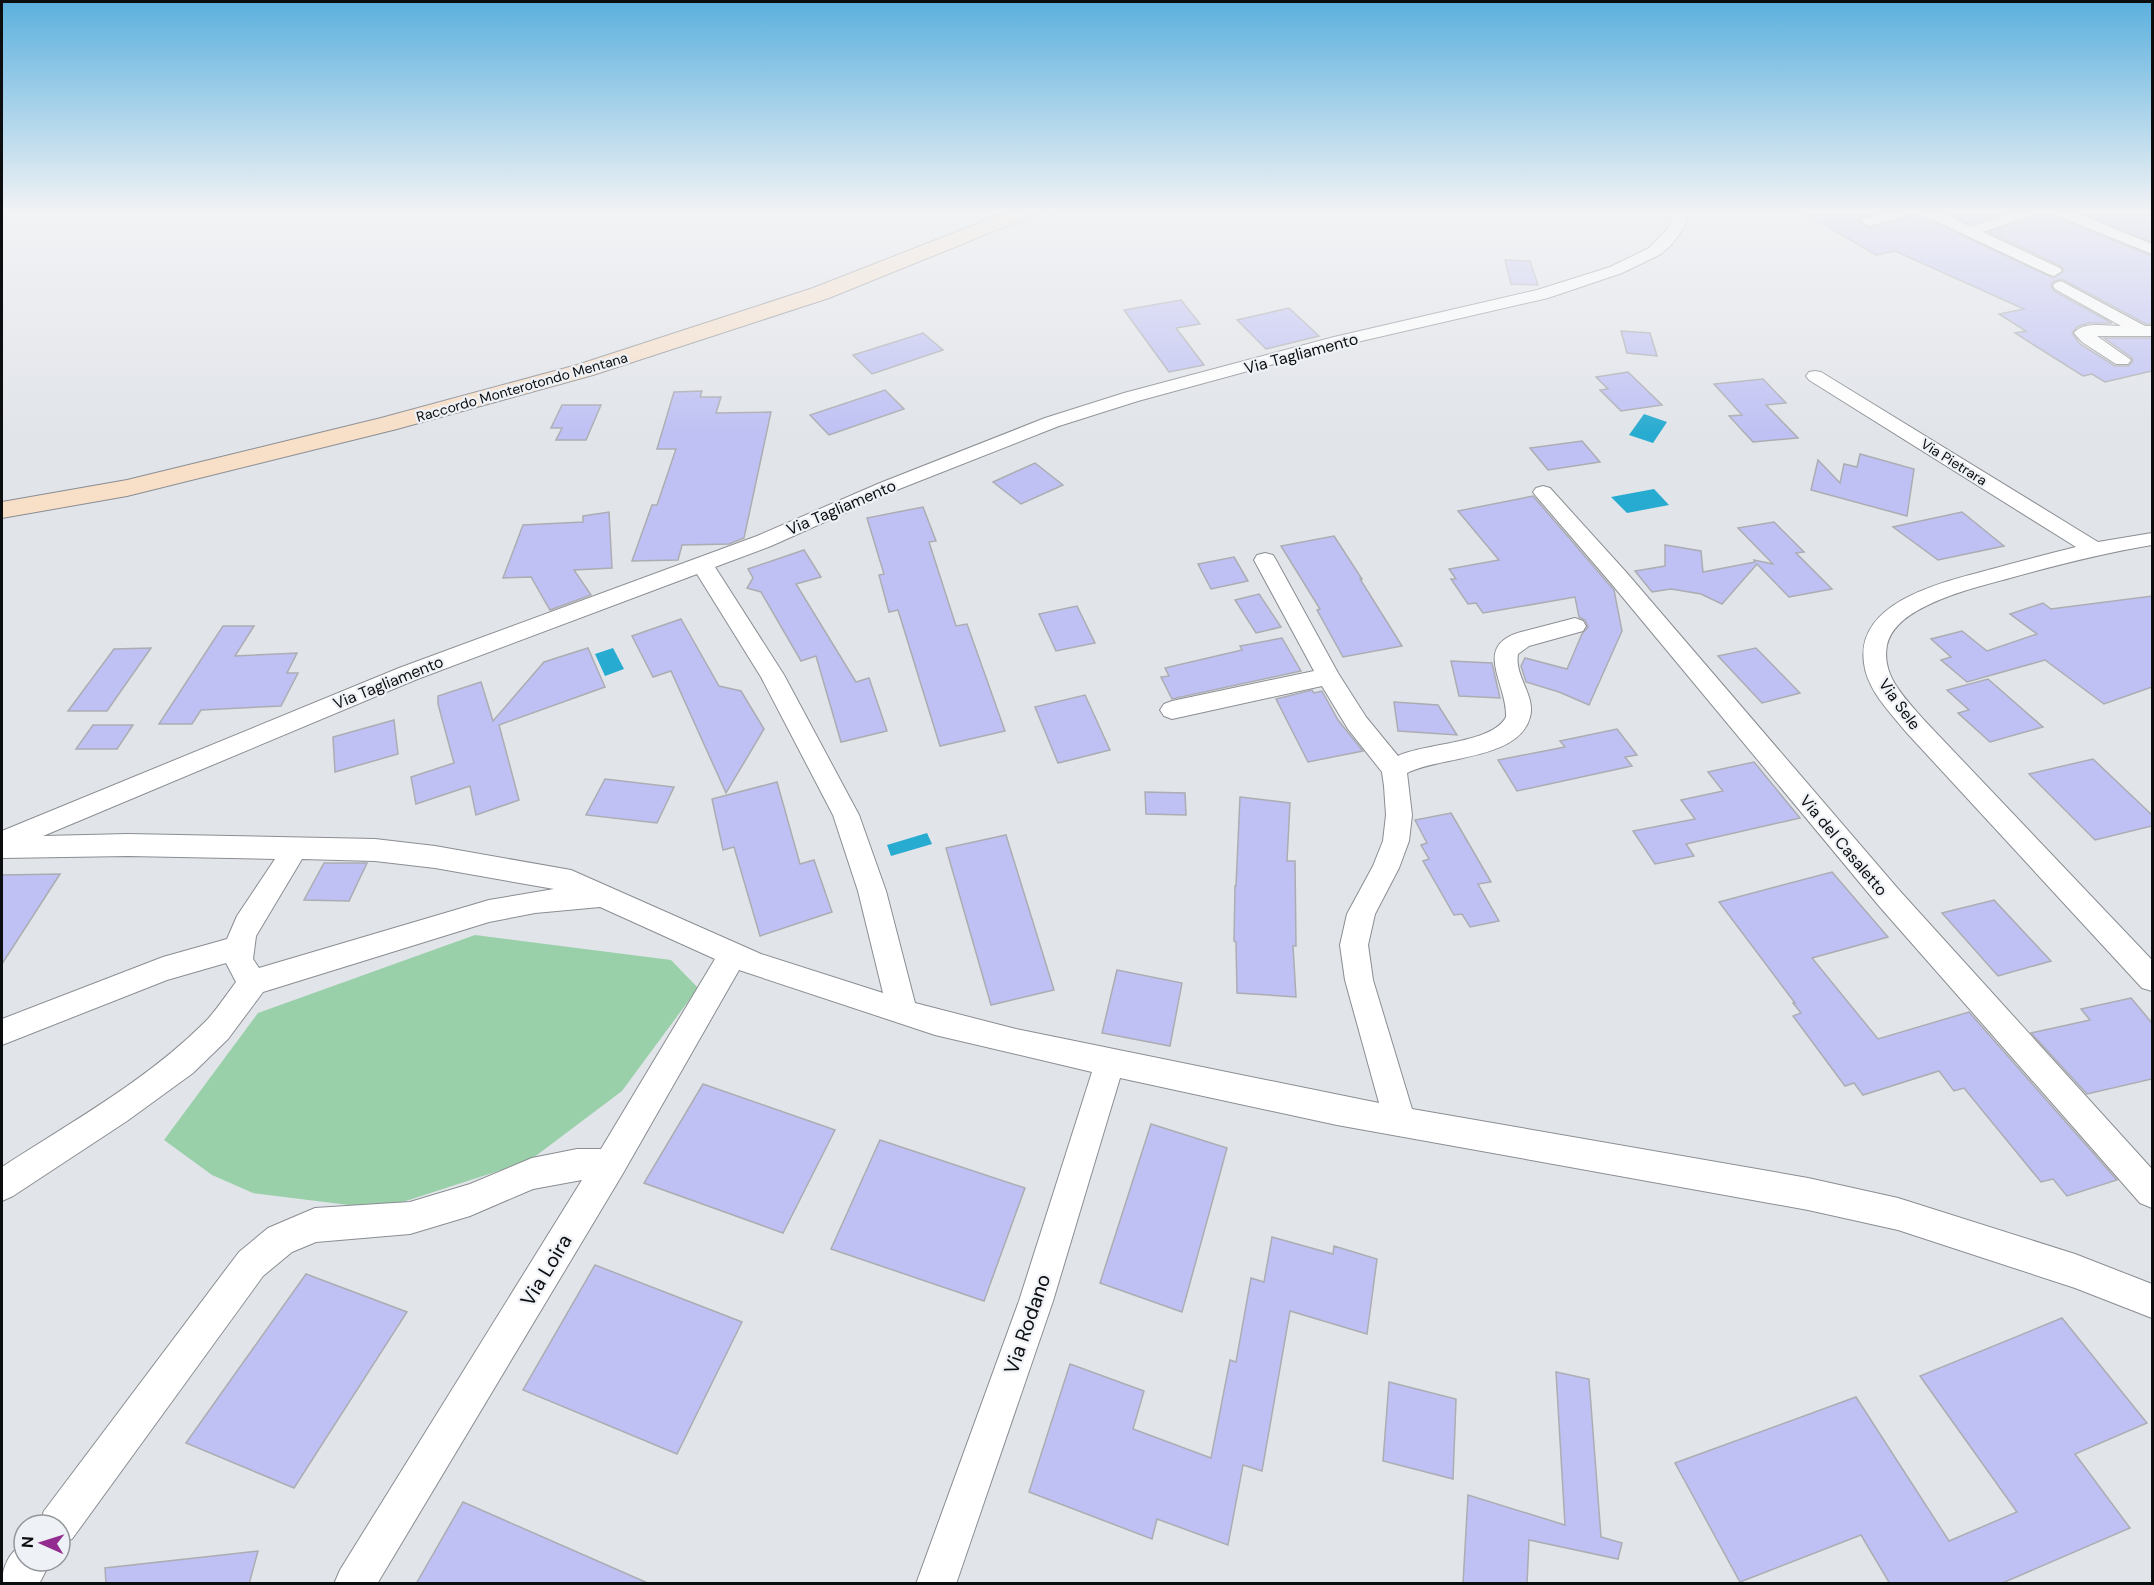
<svg xmlns="http://www.w3.org/2000/svg" width="2154" height="1585" font-family="'DM Sans',sans-serif">
  <style>
    .green { fill: #99d0a9 }
    .water { fill: #28abd0 }
    .building { fill: #bfc1f4; stroke: #acadb2; stroke-width: 1.5 }
    .lines { fill: none; stroke-linecap: round; stroke-linejoin: round }
    .minor-casing { stroke: #8a8d92; stroke-width: 2 }
    .secondary-casing { stroke: #8a8d92; stroke-width: 2 }
    .path { stroke: #909295; stroke-width: 2; stroke-dasharray: 3 3; stroke-linecap: butt }
    .minor { fill: #fff; fill-rule: evenodd }
    .secondary { fill: #f7dfc8; fill-rule: evenodd }
    .labels { text-anchor: middle; stroke-width: 4.5; stroke-linejoin: round; paint-order: stroke }
    .far-street-label { font-size: 14px; fill: #0c0d0e; stroke: #eef1f6 }
    .street-label { font-size: 16px; fill: #0c0d0e; stroke: #eef1f6 }
    .near-street-label { font-size: 20px; fill: #0c0d0e; stroke: #eef1f6 }
  </style>
  <rect width="100%" height="100%" fill="#e1e4e9"/>
  <path class="green" d="M475 935 671 960 698 988 622 1091 529 1161 381 1209 253 1193 212 1175 164 1140 258 1013Z"/>
  <g class="water">
    <path d="M1644 414 1667 422 1653 443 1629 435Z"/>
    <path d="M1654 489 1669 505 1627 513 1611 497Z"/>
    <path d="M613 648 624 669 605 676 595 654Z"/>
    <path d="M927 833 932 844 891 856 887 845Z"/>
  </g>
  <g class="building">
    <path d="M1801 211H1884L1863 216 1859 219 1860 223 1870 228 1917 214 2053 278 2064 271 2061 266 1989 232 2035 216 2038 211H2048L2052 216 2152 256V324H2146L2062 279 2054 281 2051 285 2054 291 2112 323H2089L2077 327 2072 333 2080 344 2115 366H2128L2133 361 2132 358 2104 338H2152V371L2105 382 2092 374 2083 376 2015 333 2026 331 1999 314 2024 309 1895 251 1876 255Z"/>
    <path d="M1943 211H2009L1971 225Z"/>
    <path d="M2076 211H2152V242Z"/>
    <path d="M1505 260 1530 261 1538 285 1511 284Z"/>
    <path d="M1181 300 1200 324 1176 328 1204 365 1169 372 1124 310Z"/>
    <path d="M1289 308 1319 336 1266 349 1237 320Z"/>
    <path d="M1621 331 1650 333 1657 356 1627 353Z"/>
    <path d="M923 333 943 350 872 374 853 355Z"/>
    <path d="M1628 372 1662 405 1621 411 1600 390 1608 389 1596 377Z"/>
    <path d="M1763 379 1786 403 1766 405 1798 438 1753 442 1729 416 1742 415 1714 384Z"/>
    <path d="M885 390 904 409 829 435 810 415Z"/>
    <path d="M702 391 700 397H721L716 413 771 412 744 538 729 544 682 545 678 560 632 561 652 505H657L676 449H657L674 392Z"/>
    <path d="M562 405H601L586 440H556L562 428H551Z"/>
    <path d="M1582 441 1600 462 1548 470 1530 448Z"/>
    <path d="M1860 454 1914 469 1907 516 1811 490 1818 460 1840 483 1844 464 1857 467Z"/>
    <path d="M1035 463 1063 485 1021 504 993 482Z"/>
    <path d="M1533 496 1614 590 1622 631 1589 705 1559 692 1526 682 1521 666 1525 658 1567 669 1582 634 1588 627 1585 620 1579 617 1575 597 1483 613 1476 603 1468 604 1451 579H1456L1449 569 1499 560 1458 511Z"/>
    <path d="M923 507 936 541 929 542 956 626 967 624 1005 731 940 746 898 610 889 612 879 575 884 574 867 518Z"/>
    <path d="M609 512 612 568 574 570 591 595 550 610 531 577 503 578 523 525 583 522V516Z"/>
    <path d="M1962 512 2004 546 1938 560 1893 527Z"/>
    <path d="M1774 522 1804 552 1796 553 1832 589 1789 597 1757 564 1722 604 1701 594 1671 589 1652 592 1635 571 1665 566V545L1701 551 1703 572 1755 562 1754 560 1773 564 1738 528Z"/>
    <path d="M1334 536 1362 579H1360L1402 646 1343 657 1317 610 1320 609 1281 546Z"/>
    <path d="M804 550 821 577 796 584 856 682 869 678 887 731 841 742 816 656 801 661 761 592 747 588 753 578 748 569Z"/>
    <path d="M1234 557 1248 581 1211 589 1198 564Z"/>
    <path d="M1259 594 1281 627 1256 633 1235 600Z"/>
    <path d="M2152 596V687L2104 704 2045 660 1967 682 1941 660 1951 657 1931 639 1962 631 1987 651 2037 634 2010 614 2043 603 2051 609Z"/>
    <path d="M1077 606 1095 643 1056 651 1039 614Z"/>
    <path d="M681 619 719 686 741 691 764 729 726 793 671 671 653 677 632 636Z"/>
    <path d="M223 626H254L235 656 297 653 287 673H298L281 706 201 710 192 724H159Z"/>
    <path d="M1282 638 1301 671 1172 699 1161 677 1169 676 1165 668 1242 650 1240 646Z"/>
    <path d="M151 648 107 711H68L114 649Z"/>
    <path d="M588 648 605 687 499 725 519 800 476 815 470 786 416 804 411 777 454 763 438 704V696L481 682 493 721 544 662Z"/>
    <path d="M1756 648 1800 693 1762 703 1718 656Z"/>
    <path d="M1451 661 1492 663 1500 698 1459 696Z"/>
    <path d="M1988 679 2043 727 1990 742 1958 713 1969 710 1947 690Z"/>
    <path d="M1312 690 1314 693 1322 691 1338 720 1363 751 1308 762 1276 699Z"/>
    <path d="M1085 695 1110 750 1058 763 1035 707Z"/>
    <path d="M1394 702 1438 705 1457 735 1398 731Z"/>
    <path d="M394 720 398 754 335 772 333 737Z"/>
    <path d="M93 725H133L117 749H76Z"/>
    <path d="M1617 729 1637 755 1625 757 1632 766 1517 791 1498 760 1565 747 1560 741Z"/>
    <path d="M2093 759 2152 815V826L2095 840 2029 774Z"/>
    <path d="M1754 762 1800 818 1686 844 1694 856 1655 864 1633 831 1695 819 1681 800 1723 791 1708 772Z"/>
    <path d="M605 779 674 787 657 823 586 815Z"/>
    <path d="M777 782 800 864 814 860 832 912 760 936 734 847 723 850 712 799Z"/>
    <path d="M1145 792 1185 793 1186 815 1146 814Z"/>
    <path d="M1240 797 1290 803 1287 861H1295L1296 946H1293L1296 997 1237 993 1236 942 1234 941 1235 886H1236Z"/>
    <path d="M1451 813 1491 882 1478 884 1499 921 1470 927 1462 914 1454 915 1423 861 1429 859 1421 845 1427 843 1415 820Z"/>
    <path d="M1006 835 1054 990 991 1005 946 848Z"/>
    <path d="M324 863H367L349 901 304 900Z"/>
    <path d="M1832 872 1888 937 1812 958 1878 1039 1969 1012 2117 1180 2067 1196 2053 1179 2041 1182 1964 1088 1954 1091 1939 1071 1863 1095 1854 1083 1845 1086 1793 1016 1801 1013 1793 1003H1795L1719 902Z"/>
    <path d="M60 874 2 964V875Z"/>
    <path d="M1994 900 2051 961 1998 976 1942 913Z"/>
    <path d="M1117 970 1182 983 1170 1046 1102 1033Z"/>
    <path d="M2131 998 2152 1023V1079L2087 1094 2031 1033 2090 1020 2081 1009Z"/>
    <path d="M703 1084 835 1130 783 1233 644 1183Z"/>
    <path d="M1151 1124 1227 1148 1182 1312 1100 1283Z"/>
    <path d="M880 1140 1025 1188 984 1301 831 1249Z"/>
    <path d="M1272 1237 1333 1254 1334 1246 1377 1259 1367 1334 1290 1311 1262 1471 1243 1465 1228 1545 1157 1519 1152 1539 1029 1492 1070 1364 1144 1391 1133 1429 1211 1458 1230 1360 1236 1362 1251 1278 1264 1282Z"/>
    <path d="M595 1265 742 1322 677 1454 523 1390Z"/>
    <path d="M306 1274 407 1312 294 1488 186 1443Z"/>
    <path d="M2062 1318 2147 1423 2075 1454 2130 1528 2000 1584H1890L1861 1535 1740 1582 1675 1463 1856 1397 1949 1541 2017 1512 1920 1376Z"/>
    <path d="M1556 1372 1589 1379 1601 1537 1622 1543 1618 1559 1529 1540 1527 1584H1463L1468 1495 1565 1525Z"/>
    <path d="M1389 1382 1456 1399 1453 1479 1383 1461Z"/>
    <path d="M463 1502 650 1584H416Z"/>
    <path d="M258 1551 249 1584H106L105 1568Z"/>
  </g>
  <g class="lines">
    <defs>
      <g id="minor">
        <path d="M1674 211H1689L1684 228 1671 245 1661 254 1622 273 1548 298 1344 345 1138 401 1059 426 894 491 771 546 715 567 784 675 859 815 886 891 915 1003 1016 1029 1379 1103 1345 980 1340 945 1347 914 1373 866 1383 841 1386 815 1384 786 1382 772 1348 729 1322 686 1172 719 1164 716 1160 710 1164 704 1172 701 1314 671 1254 560 1257 555 1265 553 1273 555 1276 560 1338 673 1366 717 1398 756C1424 743 1492 744 1506 717 1508 684 1471 646 1521 632L1575 618 1583 621 1586 626 1583 631 1529 646 1518 654C1514 676 1536 696 1530 717 1519 760 1440 756 1407 773L1412 815 1409 841 1399 868 1375 914 1368 945 1373 980 1412 1109 1808 1178 1898 1198 2075 1254 2152 1284V1318L2075 1288 1898 1230 1808 1210 1337 1125 1120 1078 1053 1301 956 1584H916L1019 1301 1092 1072 935 1035 739 970 622 1175 377 1584H334L340 1570 582 1180 533 1189 470 1216 410 1234 316 1242 292 1252 263 1276 72 1539 60 1543V1525H39L44 1511 239 1252 268 1228 315 1208 410 1202 470 1184 532 1158 577 1149H601L715 959 600 907 535 913 489 922 263 992 228 1039 193 1073 127 1121 13 1196 2 1201V1167C71 1122 146 1081 205 1022 216 1011 226 995 236 982L226 963 167 980 2 1045V1019L163 957 227 939 237 916 275 859 128 856 2 858V831L399 668 757 536 880 483 1045 418 1124 393 1334 337 1537 290 1610 267 1649 248 1669 227ZM697 574 761 677 833 815 858 891 883 993 761 954 571 870 435 846 375 839 128 834 43 836 415 680ZM302 859 375 861 435 868 554 889 489 900 259 968 253 959 256 936Z"/>
        <path d="M1892 211H1917L1914 214 1869 226 1861 221 1864 218Z"/>
        <path d="M1918 211H1938L1971 227 2015 211H2036L2034 214 1983 232 2060 268 2062 271 2054 276 2048 274 1921 214Z"/>
        <path d="M2050 211H2071L2152 244V254L2053 214Z"/>
        <path d="M2061 281 2145 326H2152V336H2097L2131 360 2128 364H2116L2082 342 2074 333C2083 321 2107 326 2121 326L2055 289 2053 286 2055 283Z"/>
        <path d="M1815 371 1821 372 2098 542 2152 533V545C2104 553 2057 565 2010 578 1981 586 1951 593 1924 607 1908 615 1891 627 1887 645 1881 676 1905 698 1924 720L2152 960V991L2142 988 1906 732C1890 712 1867 690 1864 663 1855 600 1948 581 1992 569 2020 561 2048 554 2076 547L1809 380 1806 376 1809 372Z"/>
        <path d="M1543 486 1550 488 1626 572 1899 890 2152 1169V1208L2140 1203 1879 906 1610 582 1536 496 1533 492 1536 488Z"/>
        <path d="M24 1544V1561H51L39 1584H2C2 1568 9 1551 24 1544Z"/>
      </g>
      <path id="secondary" d="M1010 211H1037L1034 215 829 298 593 375 397 429 127 496 2 518V502L127 480 381 418 577 365 813 288Z"/>
    </defs>
    <use href="#minor" class="minor-casing"/>
    <use href="#secondary" class="secondary-casing"/>
    <path class="path" d="M1050 215 1060 211"/>
    <use href="#minor" class="minor"/>
    <use href="#secondary" class="secondary"/>
  </g>
  <linearGradient id="sky" x2="0" y2="1"><stop stop-color="#5bb0de"/><stop offset="0.49" stop-color="#f2f3f5"/><stop offset="1" stop-color="#f2f3f5" stop-opacity="0"/></linearGradient>
  <rect width="2154" height="433" fill="url(#sky)"/>
  <g class="labels">
    <g class="far-street-label">
      <text transform="translate(522 387) rotate(-16)" y="5">Raccordo Monterotondo Mentana</text>
      <text transform="translate(1954 462) rotate(32)" y="5">Via Pietrara</text>
    </g>
    <g class="street-label">
      <text transform="translate(1301 353) rotate(-15)" y="6">Via Tagliamento</text>
      <text transform="translate(841 507) rotate(-23)" y="6">Via Tagliamento</text>
      <text transform="translate(388 682) rotate(-22)" y="6">Via Tagliamento</text>
      <text transform="translate(1900 704) rotate(54)" y="6">Via Sele</text>
      <text transform="translate(1844 845) rotate(50)" y="6">Via del Casaletto</text>
    </g>
    <g class="near-street-label">
      <text transform="translate(546 1270) rotate(-59)" y="7">Via Loira</text>
      <text transform="translate(1027 1324) rotate(-71)" y="7">Via Rodano</text>
    </g>
  </g>
  <rect width="2154" height="1585" fill="none" stroke="#0c0d0e" stroke-width="6"/>
  <g transform="translate(42 1543) rotate(273)"><circle r="28" fill="#eef1f6" stroke="#949699" stroke-width="1.5"/>
  <path d="M0-4.5L10 22L0 15L-10 22Z" fill="#932c90"/>
  <text y="-9" font-size="16" font-weight="bold" text-anchor="middle" fill="#0c0d0e">N</text>
  </g>
</svg>
